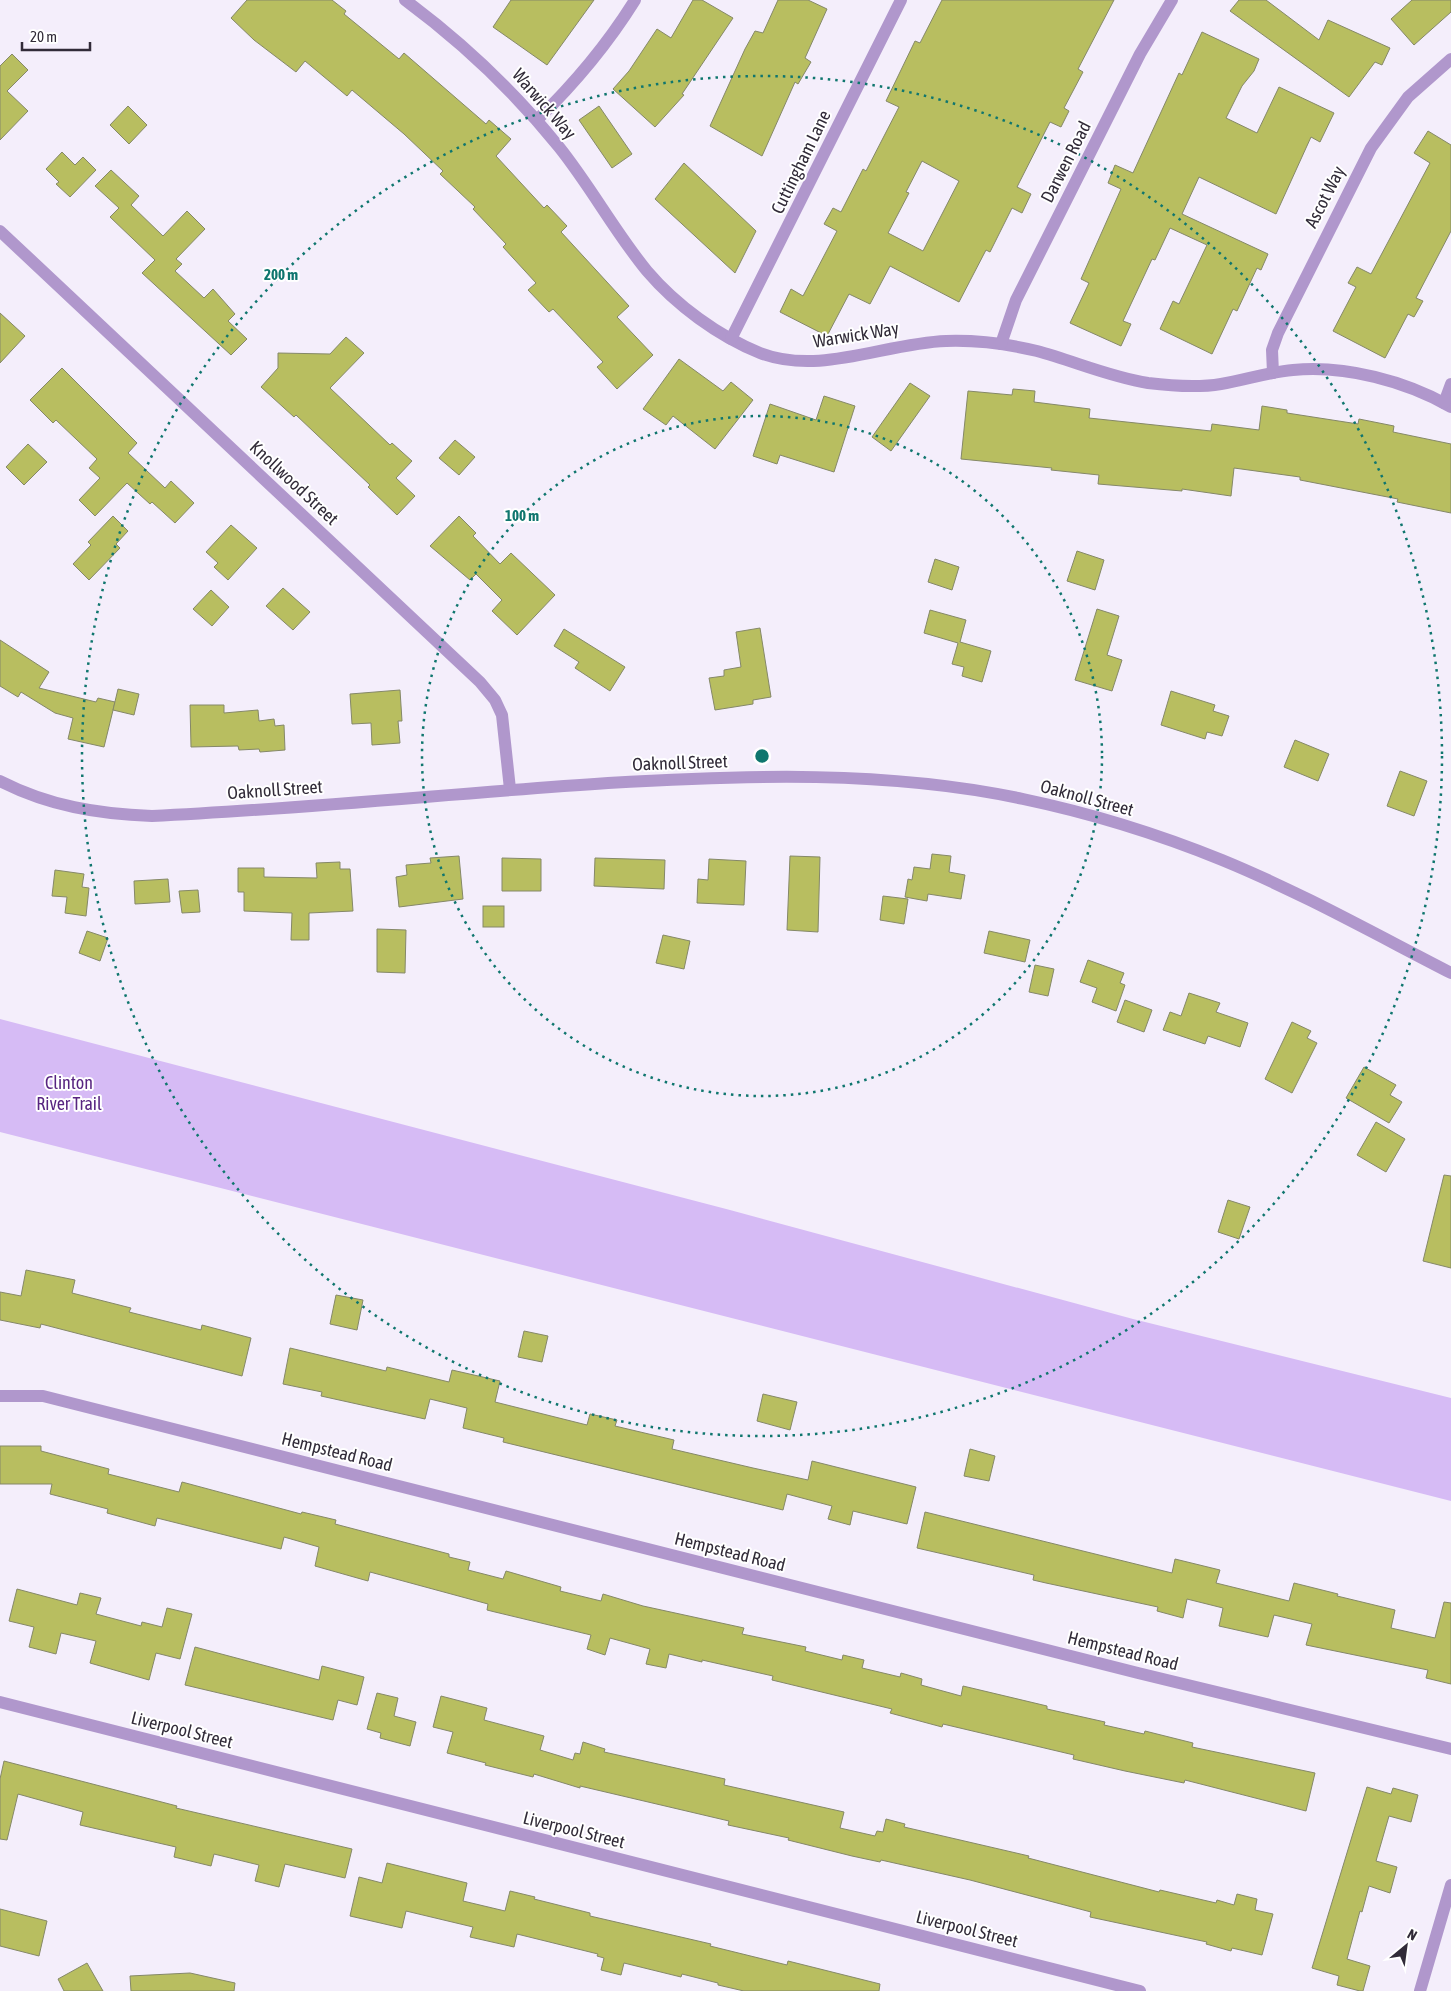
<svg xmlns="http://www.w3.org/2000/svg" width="1451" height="1991" font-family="'Asap Condensed',sans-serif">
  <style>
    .green { fill: #d6bbf5 }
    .building { fill: #b8be60; stroke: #858868; fill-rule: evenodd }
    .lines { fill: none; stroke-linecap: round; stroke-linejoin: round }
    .minor { stroke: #b097cc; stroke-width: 12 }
    .ring { fill: none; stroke: #0f766e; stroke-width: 2.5; stroke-dasharray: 2.5 5 }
    .labels { text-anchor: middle; stroke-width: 4; stroke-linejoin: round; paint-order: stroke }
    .street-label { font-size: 18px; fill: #312b38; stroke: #fff }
    .park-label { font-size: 18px; fill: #572480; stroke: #fff }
    .centre { fill: #0f766e; stroke: #fff; stroke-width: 2.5 }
    .ring-label { font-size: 15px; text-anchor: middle; font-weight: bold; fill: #0f766e; stroke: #fff; stroke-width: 4; stroke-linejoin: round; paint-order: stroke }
  </style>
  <rect width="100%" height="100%" fill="#f4eefb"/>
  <path class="green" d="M0 1019 730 1210 1133 1319 1451 1398V1501L0 1132Z"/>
  <g class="building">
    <path d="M247 0H332L346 11 344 14 399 59 404 53 486 124 489 120 511 139 496 156 544 208 547 205 567 226 561 232 629 306 617 317 653 355 617 389 597 367 603 362 553 309 549 312 528 290 536 283 503 247 506 244 473 209 475 207 440 174 443 171 404 134 352 90 347 96 305 61 296 72 254 40 231 18Z"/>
    <path d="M511 0H594L547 65 493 27Z"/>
    <path d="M693 0H702L733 18 682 94 684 95 655 127 613 89 629 71 657 29 671 38Z"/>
    <path d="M778 0H808L827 9 805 58 811 62 798 84 795 82 762 156 710 126 745 49 755 31 763 33Z"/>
    <path d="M942 0H1114L1078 69 1083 72 1064 108 1069 111 1061 127 1050 122 1017 187 1031 194 1022 213 1012 208 990 252 986 250 959 302 890 266 870 304 849 294 827 336 780 312 791 289 803 296 837 231 824 224 833 208 841 212 863 169 866 171 899 107 886 101 915 41 920 43ZM922 161 959 181 923 251 888 233 909 193 906 192Z"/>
    <path d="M1239 0H1266L1319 40 1328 20 1390 48 1382 65 1375 62 1349 97 1230 11Z"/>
    <path d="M1412 0H1451V12L1414 45 1391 19Z"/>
    <path d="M1202 32 1259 59 1254 71 1242 86 1226 118 1257 133 1279 87 1334 113 1320 142 1311 137 1276 214 1199 177 1182 214 1268 254 1261 270 1257 268 1237 311 1233 309 1212 354 1160 329 1173 301 1179 304 1207 245 1170 228 1155 260 1152 259 1123 321 1131 324 1121 346 1070 323 1089 283 1081 279 1121 189 1108 183 1115 165 1133 173 1179 73 1182 75Z"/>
    <path d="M12 54 28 70 7 91 28 111 0 140V66Z"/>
    <path d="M128 106 147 125 129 144 110 125Z"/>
    <path d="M599 106 632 154 612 168 579 120Z"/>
    <path d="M1428 131 1451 145V231L1416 298 1423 301 1414 317 1408 314 1385 358 1333 331 1356 287 1348 283 1357 267 1371 274 1430 163 1414 153Z"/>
    <path d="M62 152 75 165 83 157 96 170 70 197 56 184 59 182 46 169Z"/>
    <path d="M684 163 756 231 735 273 655 199Z"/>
    <path d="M111 170 139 196 131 205 163 236 187 211 205 229 176 259 182 264 175 271 204 298 213 289 235 314 228 321 247 339 231 355 142 273 155 260 110 217 119 208 95 186Z"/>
    <path d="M0 313 25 336 0 363Z"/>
    <path d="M346 337 364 353 330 388 390 445 392 443 412 461 396 478 415 496 397 515 368 487 370 485 296 415 294 417 261 387 278 368V353L330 354Z"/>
    <path d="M679 359 723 391 731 382 753 400 715 449 673 416 666 425 643 409Z"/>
    <path d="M62 368 137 443 128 453 165 488 171 481 194 503 175 523 152 502 150 504 127 483 95 516 79 500 100 478 89 468 97 459 56 420 53 423 30 400Z"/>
    <path d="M910 383 930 396 891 451 872 437Z"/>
    <path d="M1013 389 1035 391 1034 402 1090 409 1089 418 1211 431 1212 424 1259 430 1262 406 1287 410V413L1358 424 1359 419 1394 426 1393 432 1451 444V513L1397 502 1398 499 1300 480V477L1234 468 1231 496 1182 489V491L1098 484 1099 475 1051 470 1052 468 961 459 968 391 1012 395Z"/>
    <path d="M824 396 855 406 834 472 780 455 777 464 753 456 770 404 816 420Z"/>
    <path d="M455 440 475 457 459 475 439 458Z"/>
    <path d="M28 444 47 462 24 485 6 467Z"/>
    <path d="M113 516 128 531 116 544 120 548 89 580 73 564 91 545 88 542Z"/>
    <path d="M459 516 476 533 473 536 500 564 511 553 555 595 517 635 492 611 502 600 476 574 470 580 430 546Z"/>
    <path d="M231 525 257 548 228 580 214 567 218 563 206 552Z"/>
    <path d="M1077 551 1104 560 1095 590 1067 581Z"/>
    <path d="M935 559 959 567 952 590 928 582Z"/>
    <path d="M283 588 310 612 293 630 266 606Z"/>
    <path d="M211 590 229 607 212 626 193 609Z"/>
    <path d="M1097 609 1119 616 1107 655 1122 660 1112 691 1075 680Z"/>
    <path d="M930 610 966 620 960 642 991 651 982 682 962 676 964 667 952 664 958 643 924 633Z"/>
    <path d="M760 628 771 697 753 700V704L715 710 709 678 724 676V670L741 667 736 632Z"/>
    <path d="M564 629 625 667 610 691 575 668 579 662 554 646Z"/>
    <path d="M0 640 49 672 39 688 96 702 98 698 115 702 104 747 68 739 73 718 55 713 21 692 18 697 0 686Z"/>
    <path d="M118 689 139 694 134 715 113 710Z"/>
    <path d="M400 690 402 721H398L400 743 372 745 371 723 352 724 350 694Z"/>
    <path d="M1171 691 1215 705 1213 711 1229 716 1222 736 1207 732 1205 739 1161 725Z"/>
    <path d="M190 705H224V713L258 710 259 721 274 719 275 726 284 725 285 750 260 752 259 749 239 750 238 746 191 747Z"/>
    <path d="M1295 740 1329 754 1318 781 1284 767Z"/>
    <path d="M1400 771 1427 781 1414 816 1387 806Z"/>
    <path d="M932 854 951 856 949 872 965 875 961 899 928 894 927 901 905 897 908 879 912 880 914 867 930 869Z"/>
    <path d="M459 856 463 899 399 907 396 877 407 875 406 865 431 863 430 858Z"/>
    <path d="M790 856 820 857 818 932 787 930Z"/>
    <path d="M502 858 541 859V891H502Z"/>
    <path d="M595 858 665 860 664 889 594 886Z"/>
    <path d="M709 859 746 861 744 905 697 903 698 879 708 880Z"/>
    <path d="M340 862V869H350L353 911 309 913V940H291L292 913 244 911V892H238V868H264V877L317 878 316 863Z"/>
    <path d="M55 870 84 874 82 887 89 888 86 916 65 913 67 897 52 896Z"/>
    <path d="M168 879 170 902 135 904 134 881Z"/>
    <path d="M198 890 200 912 182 913 179 891Z"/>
    <path d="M883 896 908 899 904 924 880 920Z"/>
    <rect x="483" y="906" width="21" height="21"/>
    <path d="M377 929 406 930 405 973 377 972Z"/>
    <path d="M87 931 108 938 100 961 79 953Z"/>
    <path d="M989 931 1030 940 1025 962 984 953Z"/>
    <path d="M663 935 690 941 684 969 656 963Z"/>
    <path d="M1088 960 1124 973 1120 983 1125 985 1116 1011 1092 1002 1097 988 1080 982Z"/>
    <path d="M1035 965 1054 969 1048 996 1029 992Z"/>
    <path d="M1189 993 1220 1003 1216 1012 1248 1023 1240 1047 1208 1036 1205 1044 1163 1030 1170 1012 1181 1016Z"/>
    <path d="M1125 1000 1152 1010 1144 1032 1117 1022Z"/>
    <path d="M1292 1022 1311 1031 1307 1038 1317 1043 1292 1093 1265 1079Z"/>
    <path d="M1364 1067 1396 1085 1390 1095 1402 1102 1389 1123 1346 1098Z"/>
    <path d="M1376 1122 1405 1139 1386 1172 1357 1155Z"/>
    <path d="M1444 1175 1451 1176V1268L1423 1261Z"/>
    <path d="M1228 1200 1250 1207 1239 1239 1218 1232Z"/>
    <path d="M26 1270 75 1280 72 1293 131 1308 129 1312 201 1330 202 1325 251 1338 242 1376 41 1324 40 1328 0 1320V1292L21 1296Z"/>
    <path d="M336 1295 363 1300 357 1330 330 1324Z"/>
    <path d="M524 1331 548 1336 542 1362 518 1357Z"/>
    <path d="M290 1348 386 1371 387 1367 449 1382 452 1370 500 1381 495 1402 587 1425 590 1414 617 1420 615 1426 674 1440 672 1449 753 1468 808 1480 812 1461 916 1487 907 1524 853 1511 850 1525 828 1519 832 1506 787 1494 783 1510 503 1442 504 1438 463 1428 467 1408 430 1399 425 1419 321 1396 322 1392 283 1384Z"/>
    <path d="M763 1394 797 1402 790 1430 757 1421Z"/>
    <path d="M0 1446H41V1451L109 1469 108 1474 179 1492 182 1482 301 1514 302 1512 336 1520 335 1524 449 1554V1557L470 1562 468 1570 503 1579 506 1571 561 1587 560 1591 601 1601 603 1594 643 1606 744 1628 742 1634 806 1647 805 1651 842 1660 843 1655 864 1660 862 1668 900 1677 901 1673 922 1679 921 1685 961 1696 963 1686 1047 1706V1709L1105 1722 1104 1725 1144 1734 1145 1731 1193 1743 1192 1747 1315 1773 1306 1811 1185 1780 1184 1783 1125 1771 1073 1759 1074 1755 943 1724 942 1727 890 1713 892 1709 772 1680 773 1676 702 1660V1662L669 1654 666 1668 646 1664 650 1649 610 1638 605 1655 587 1649 591 1635 495 1612 487 1610 488 1604 370 1572 368 1581 315 1566 319 1547 284 1537 281 1549 157 1518 155 1526 107 1513 108 1509 50 1494 52 1484H0Z"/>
    <path d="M970 1449 995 1456 989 1481 964 1476Z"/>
    <path d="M925 1512 1172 1573 1175 1559 1220 1570 1216 1583 1289 1601 1294 1583 1338 1594 1337 1596 1395 1610 1391 1628 1435 1638 1444 1602 1451 1603V1684L1426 1678 1428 1670 1306 1645 1312 1624 1274 1615 1268 1637 1219 1626 1223 1608 1187 1599 1183 1618 1157 1611 1158 1607 1046 1583 1033 1580 1034 1575 917 1548Z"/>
    <path d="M17 1589 77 1605 80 1593 101 1598 96 1614 141 1626 142 1622 162 1627 167 1608 192 1614 180 1659 156 1653 149 1680 90 1663 96 1641 61 1633 56 1654 29 1647 34 1627 9 1621Z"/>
    <path d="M195 1647 319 1680 322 1666 364 1677 357 1705 338 1700 333 1720 185 1685Z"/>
    <path d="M377 1693 398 1698 394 1716 416 1722 410 1746 380 1738 381 1733 367 1729Z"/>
    <path d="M441 1696 487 1708 484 1720 544 1736 540 1750 573 1760 575 1753 580 1754 583 1742 605 1749 604 1752 725 1779 724 1785 844 1812 840 1828 875 1836 877 1831 883 1832 886 1819 905 1824 904 1827 1029 1856 1028 1858 1159 1892 1160 1890 1216 1903 1217 1900 1234 1905 1237 1894 1257 1899 1255 1910 1273 1914 1262 1955 1232 1948 1231 1951 1206 1944 1207 1942 1090 1917 1091 1912 970 1880 881 1860 880 1862 852 1856 788 1840 789 1838 728 1825 729 1821 580 1786V1788L534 1774 533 1777 485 1765 486 1763 447 1753 453 1732 433 1727Z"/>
    <path d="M4 1761 177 1806 176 1808 352 1849 345 1878 285 1864 279 1887 255 1881 259 1865 214 1854 211 1866 174 1857 176 1847 80 1825 83 1812 18 1794 7 1840 0 1839V1779Z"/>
    <path d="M1367 1787 1391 1794 1393 1788 1418 1795 1411 1822 1389 1816 1376 1861 1397 1867 1390 1893 1369 1886 1362 1912 1360 1911 1347 1959 1370 1966 1363 1991H1360L1337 1985 1339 1976 1312 1968Z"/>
    <path d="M387 1863 467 1883 463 1901 505 1911 510 1891 535 1897 534 1899 590 1913V1916L711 1944 710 1946 787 1965 788 1961 880 1984 879 1991H744L718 1985V1983L682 1974 681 1977 624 1963 621 1975 601 1970 604 1958 597 1956 598 1954 517 1934 514 1947 470 1937 473 1927 406 1911 402 1928 350 1916 359 1877 382 1883Z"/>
    <path d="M0 1909 47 1921 39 1956 0 1946Z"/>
    <path d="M87 1963 103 1991H64L58 1979Z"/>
    <path d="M190 1973 235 1983 234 1991H131L130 1976Z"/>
  </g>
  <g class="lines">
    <g class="minor">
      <path d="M405 0C463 43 514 91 559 147 591 187 615 232 647 271 676 305 718 336 760 353 820 376 885 343 946 341 976 340 1008 344 1037 351 1074 361 1110 377 1148 383 1172 386 1197 388 1221 384 1245 380 1269 372 1293 370 1345 365 1406 381 1451 407"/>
      <path d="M537 120C575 83 607 45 635 0"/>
      <path d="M0 231 480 682 495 700 502 715 510 789"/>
      <path d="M731 339 901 0"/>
      <path d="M1001 344 1016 300 1140 54 1172 0"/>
      <path d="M1273 373 1272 350 1278 333 1371 148 1408 97 1451 59"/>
      <path d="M1444 403 1451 384"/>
      <path d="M0 781C49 806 98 814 152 816 304 809 456 793 608 783 745 775 888 770 1023 799 1090 813 1158 834 1222 860 1300 892 1375 934 1451 973"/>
      <path d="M0 1396H43L1138 1673 1451 1749"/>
      <path d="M0 1702 1140 1991"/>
      <path d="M1420 1991 1451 1885"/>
    </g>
  </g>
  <g class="ring">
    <circle cx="762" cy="756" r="340"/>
    <circle cx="762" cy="756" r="680"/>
  </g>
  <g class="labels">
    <g class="street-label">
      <text transform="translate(544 104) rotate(49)" y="6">Warwick Way</text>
      <text transform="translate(801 162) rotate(-64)" y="6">Cuttingham Lane</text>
      <text transform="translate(1066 162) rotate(-63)" y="6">Darwen Road</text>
      <text transform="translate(1325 197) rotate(-63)" y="6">Ascot Way</text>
      <text transform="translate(856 335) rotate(-9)" y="6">Warwick Way</text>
      <text transform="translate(294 483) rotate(43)" y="6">Knollwood Street</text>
      <text transform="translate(680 763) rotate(-2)" y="6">Oaknoll Street</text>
      <text transform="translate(275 790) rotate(-4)" y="6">Oaknoll Street</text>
      <text transform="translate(1087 798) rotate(15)" y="6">Oaknoll Street</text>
      <text transform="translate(337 1452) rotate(14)" y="6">Hempstead Road</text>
      <text transform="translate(730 1552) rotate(14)" y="6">Hempstead Road</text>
      <text transform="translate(1123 1651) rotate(14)" y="6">Hempstead Road</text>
      <text transform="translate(182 1730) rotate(14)" y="6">Liverpool Street</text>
      <text transform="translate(574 1830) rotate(14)" y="6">Liverpool Street</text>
      <text transform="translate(967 1929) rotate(14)" y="6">Liverpool Street</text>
    </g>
    <g class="park-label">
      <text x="69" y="1089">Clinton<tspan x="69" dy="21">River Trail</tspan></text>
    </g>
  </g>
  <circle cx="762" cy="756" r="8" class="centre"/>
  <g class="ring-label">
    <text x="281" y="280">200 m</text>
    <text x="522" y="521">100 m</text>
  </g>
  <g transform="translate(1406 1946) rotate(29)" stroke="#ffffff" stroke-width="4" paint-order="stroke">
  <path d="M0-4L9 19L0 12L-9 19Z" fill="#312b38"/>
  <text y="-8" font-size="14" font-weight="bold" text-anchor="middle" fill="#312b38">N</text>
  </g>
  <path d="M22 42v8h68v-8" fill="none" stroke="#312b38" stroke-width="2.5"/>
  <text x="30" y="42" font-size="15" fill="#312b38" stroke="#ffffff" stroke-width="4" paint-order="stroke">20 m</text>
</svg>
